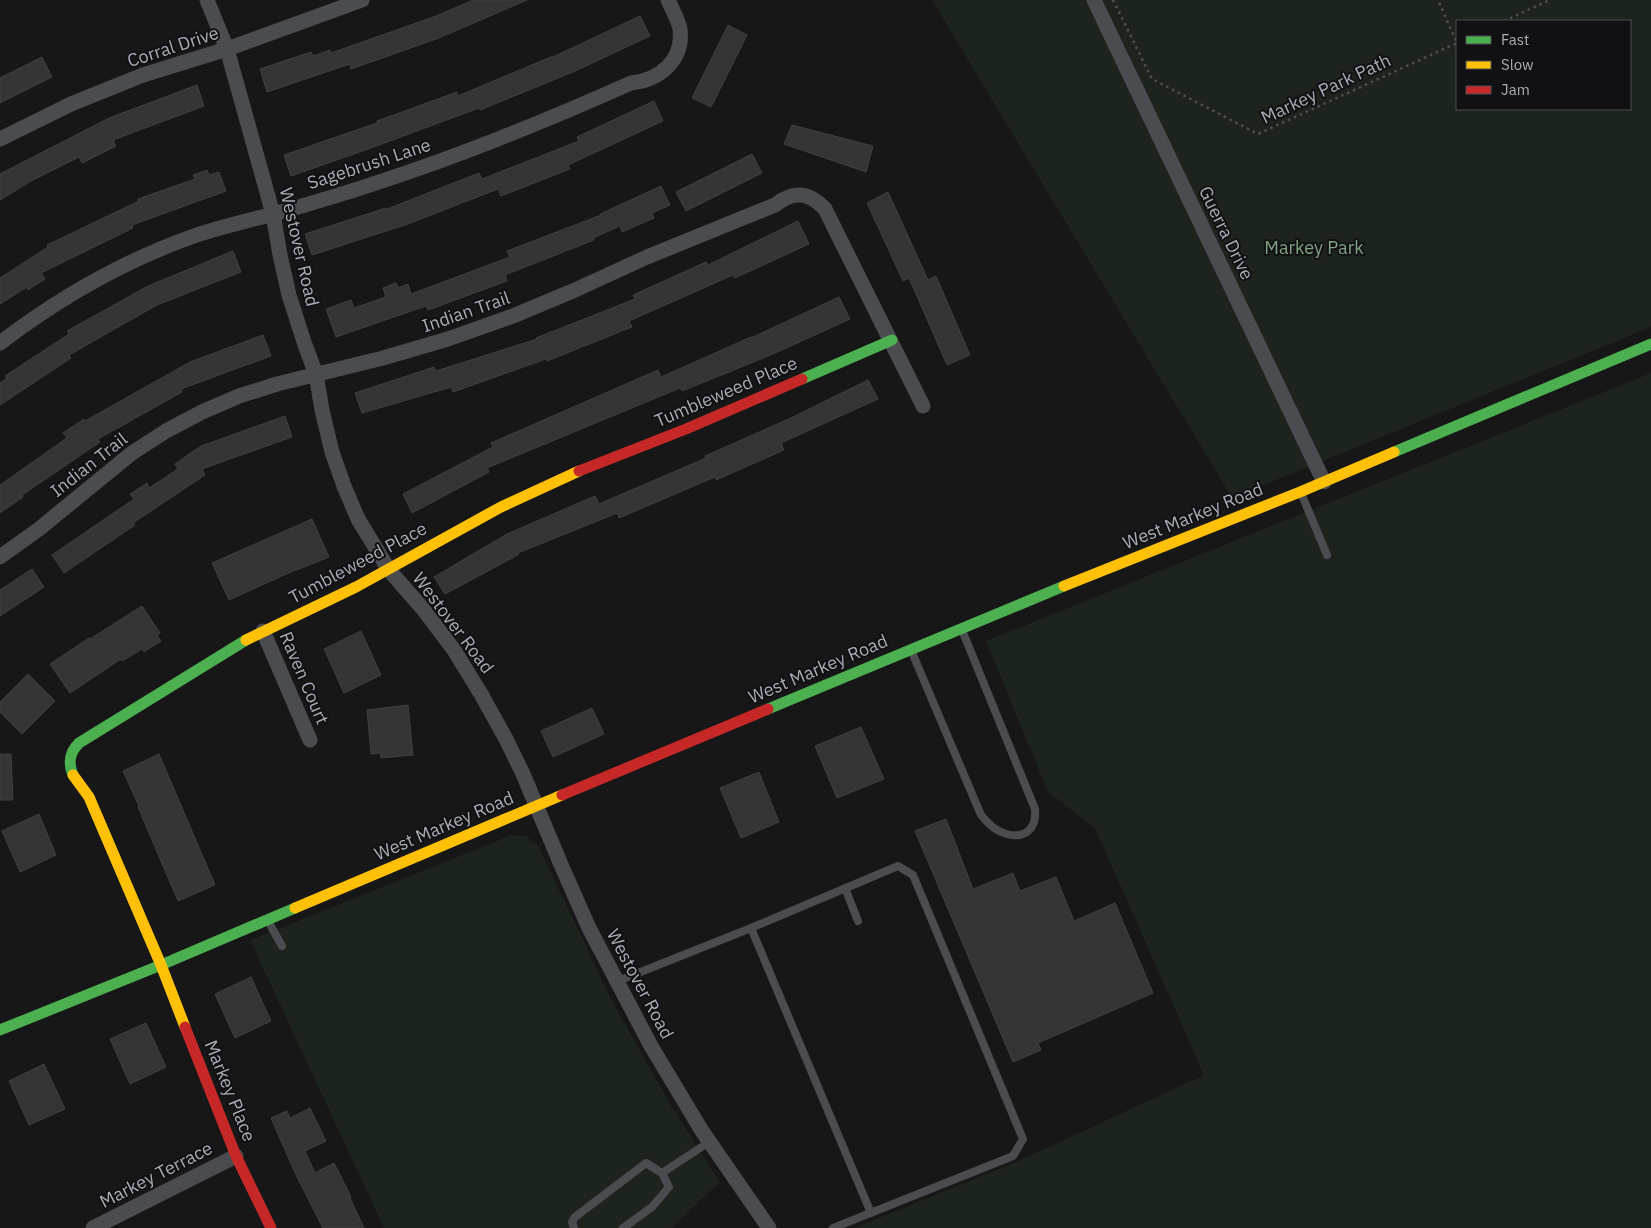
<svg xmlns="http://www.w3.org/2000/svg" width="1651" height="1228" font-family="'IBM Plex Sans',sans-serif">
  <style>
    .green { fill: #1d241e; fill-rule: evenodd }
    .building { fill: #353536; stroke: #3f4043 }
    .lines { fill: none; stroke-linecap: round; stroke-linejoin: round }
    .path { stroke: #4d4e52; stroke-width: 2.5; stroke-dasharray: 2.5 4; stroke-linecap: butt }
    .lane { stroke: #4b4c50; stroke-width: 8 }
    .street { stroke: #4b4c50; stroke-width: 15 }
    .fast { stroke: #4caf50; stroke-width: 11 }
    .slow { stroke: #ffc107; stroke-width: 11 }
    .jam { stroke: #c62828; stroke-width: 11 }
    .labels { text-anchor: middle; stroke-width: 4; stroke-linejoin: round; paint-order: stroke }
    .street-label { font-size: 18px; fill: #a8adb8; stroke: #111113 }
    .park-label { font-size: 18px; fill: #7fa381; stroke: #111113 }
  </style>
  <rect width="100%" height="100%" fill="#171717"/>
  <g class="green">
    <path d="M932 0H1651V327L1232 498ZM1457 21H1630V109H1457Z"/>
    <path d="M1651 373V1228H854L1021 1160 1204 1075 1095 828 1048 792 986 641Z"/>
    <path d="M512 835 526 836 539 847 610 997 670 1104 720 1182 671 1228H384L250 940Z"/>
  </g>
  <g class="building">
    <path d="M473 0H527L439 38 351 69 350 64 267 92 260 69 311 52 313 56 330 50 331 53 436 16Z"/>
    <path d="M640 16 650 36 573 72 480 110 479 108 371 148 291 176 284 155 377 123V121L457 92 458 96 553 56V57Z"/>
    <path d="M728 25 747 35 711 107 692 98Z"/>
    <path d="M42 57 52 77 0 103V78Z"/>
    <path d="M197 85 204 106 113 140 116 146 82 163 79 157 31 181 0 200V174L109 118Z"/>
    <path d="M654 101 663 121 568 165 570 169 501 196 498 189 408 224 312 255 305 234 386 208 387 209 479 173 482 179 579 141 577 137Z"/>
    <path d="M792 125 873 146 866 172 784 144Z"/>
    <path d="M752 154 762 173 686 211 676 192Z"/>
    <path d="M207 170 209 175 219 172 226 191 132 225 133 228 41 273 45 279 28 290 27 287 0 304V278L48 247 47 245 139 201 138 199 195 179 193 175Z"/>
    <path d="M661 186 670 205 652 213 654 218 622 232 620 226 593 238 594 240 505 275 507 281 428 310 426 306 336 337 326 309 351 300 354 308 386 297 383 288 396 283 398 288 408 284 411 294 510 257 507 251 601 215 600 214Z"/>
    <path d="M888 192 928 280 936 276 970 355 947 365 909 278 903 281 867 203Z"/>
    <path d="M798 221 809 244 735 278 733 275 629 321 632 327 547 361 546 359 453 392 451 387 362 413 355 393 434 367 436 371 537 339 536 338 635 299 633 295 706 262 708 265Z"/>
    <path d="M233 251 241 272 157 305 69 355 71 358 0 405V383L7 378 5 376 69 334 67 331 148 286Z"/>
    <path d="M839 297 850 319 773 354 682 391 680 388 487 468 489 472 412 513 403 494 493 447 491 443 658 370 661 377 751 337V338Z"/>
    <path d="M263 335 271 356 181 389 182 392 98 439 100 442 22 495 23 497 0 513V485L67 438 63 433 84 419 85 421 190 362Z"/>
    <path d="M868 380 878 399 781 443 784 450 716 480 715 477 619 518 617 513 518 553V555L445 594 434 577 507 534 595 496 599 504 706 458 705 456 791 418Z"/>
    <path d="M285 416 292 437 202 469 205 475 133 523 135 525 64 573 52 555 134 499 130 494 147 483 149 488 178 469 175 464 201 446Z"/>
    <path d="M312 519 329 557 284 575 229 600 212 563Z"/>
    <path d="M32 569 44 587 0 616V590Z"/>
    <path d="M142 606 160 633 157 635 161 641 144 652 142 649 122 661 121 659 70 693 50 664 89 638 90 639Z"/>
    <path d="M361 631 381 675 344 693 324 649Z"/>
    <path d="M28 674 55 701 22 734 0 712V702Z"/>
    <path d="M408 705 413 755 381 758 380 753 371 754 367 710Z"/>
    <path d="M592 708 604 734 553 757 541 731Z"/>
    <path d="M861 727 884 779 837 798 815 746Z"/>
    <path d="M0 754H11L13 800H0Z"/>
    <path d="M159 754 215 885 178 901 138 807 139 806 123 771Z"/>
    <path d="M759 772 779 822 741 838 720 788Z"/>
    <path d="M39 814 56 855 20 872 2 831Z"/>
    <path d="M946 819 973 889 1013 873 1020 891 1056 877 1074 921 1115 903 1153 993 1038 1043 1041 1050 1013 1062 915 831Z"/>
    <path d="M251 977 271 1021 235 1038 215 994Z"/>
    <path d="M146 1023 166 1067 130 1084 110 1039Z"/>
    <path d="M44 1064 65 1109 29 1125 9 1081Z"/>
    <path d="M310 1108 326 1141 305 1151 315 1173 334 1163 351 1197 350 1198 364 1228H323L296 1175 271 1118 287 1111 290 1118Z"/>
  </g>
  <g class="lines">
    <g class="path">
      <path d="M1113 0 1152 79 1258 134 1457 43 1438 0"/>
      <path d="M1504 21 1550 0"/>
    </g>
    <g class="lane">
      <path d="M1301 493 1327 555"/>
      <path d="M911 650 981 815C986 821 992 828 999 831 1020 841 1037 833 1035 809L962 630"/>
      <path d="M845 888 858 921"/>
      <path d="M268 921 282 946"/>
      <path d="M751 928 871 1213"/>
      <path d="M618 981 751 928 898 866 913 875 1023 1139 1013 1156 833 1228"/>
      <path d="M662 1173 709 1142"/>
      <path d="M574 1228 572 1222 575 1217 646 1163 662 1173 669 1187 652 1207 623 1228"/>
    </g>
    <g class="street">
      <path d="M207 0 227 49 273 214 280 255 289 295 305 345 316 374 322 410 332 452 344 486 358 519 389 570 423 609 454 650 481 694 506 739 523 774 562 867 589 928 651 1046 702 1131 769 1228"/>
      <path d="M1094 0 1324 482"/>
      <path d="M0 139 71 104 143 75 227 49 362 0"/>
      <path d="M0 343C59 298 123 261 194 236 220 227 247 221 274 214 309 204 344 194 379 182 465 154 548 120 631 83 660 80 684 60 680 29 678 19 672 9 668 0"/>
      <path d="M0 557 39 529 132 453 166 431 202 412 239 396 277 384 383 358 448 339 513 316 575 290 647 257 775 205C794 190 809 192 825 209L923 406"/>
      <path d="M263 631 310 740"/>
      <path d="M93 1228 236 1156"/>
    </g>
    <g class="fast">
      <path d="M802 379 892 340"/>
      <path d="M1394 452 1651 344"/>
      <path d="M768 709 1064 586"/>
      <path d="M73 775C68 763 69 753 79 743L246 640"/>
      <path d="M0 1030 161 965 295 908"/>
    </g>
    <g class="slow">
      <path d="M1064 586 1300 492 1394 452"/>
      <path d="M246 640 356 587 501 507 579 471"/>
      <path d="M73 775 89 797 161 965 185 1027"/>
      <path d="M295 908 562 795"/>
    </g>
    <g class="jam">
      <path d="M579 471 686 429 802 379"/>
      <path d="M562 795 768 709"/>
      <path d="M185 1027 236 1156 271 1228"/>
    </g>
  </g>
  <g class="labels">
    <g class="street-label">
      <text transform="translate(173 47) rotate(-18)" y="6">Corral Drive</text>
      <text transform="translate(1326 89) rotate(-25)" y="6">Markey Park Path</text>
      <text transform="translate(369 164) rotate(-18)" y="6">Sagebrush Lane</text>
      <text transform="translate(1226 233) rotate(64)" y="6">Guerra Drive</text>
      <text transform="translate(299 247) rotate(77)" y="6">Westover Road</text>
      <text transform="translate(466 312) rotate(-19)" y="6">Indian Trail</text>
      <text transform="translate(726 392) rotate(-23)" y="6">Tumbleweed Place</text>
      <text transform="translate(89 465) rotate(-38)" y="6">Indian Trail</text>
      <text transform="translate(1193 516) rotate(-22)" y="6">West Markey Road</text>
      <text transform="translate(358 563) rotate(-28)" y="6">Tumbleweed Place</text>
      <text transform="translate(453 623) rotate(53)" y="6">Westover Road</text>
      <text transform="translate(818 669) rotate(-23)" y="6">West Markey Road</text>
      <text transform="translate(304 678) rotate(67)" y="6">Raven Court</text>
      <text transform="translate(444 826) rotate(-23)" y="6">West Markey Road</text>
      <text transform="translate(640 984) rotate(62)" y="6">Westover Road</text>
      <text transform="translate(230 1091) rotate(68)" y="6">Markey Place</text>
      <text transform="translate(156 1175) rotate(-27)" y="6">Markey Terrace</text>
    </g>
    <g class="park-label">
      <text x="1314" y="254">Markey Park</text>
    </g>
  </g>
  <rect x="1456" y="20" width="175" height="90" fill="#111113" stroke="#4d4f55"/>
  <rect x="1466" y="36" width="25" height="8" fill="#4caf50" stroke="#4d4f55"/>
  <text x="1501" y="45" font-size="15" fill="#a8adb8">Fast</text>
  <rect x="1466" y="61" width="25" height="8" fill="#ffc107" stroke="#4d4f55"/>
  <text x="1501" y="70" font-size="15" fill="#a8adb8">Slow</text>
  <rect x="1466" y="86" width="25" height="8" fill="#c62828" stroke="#4d4f55"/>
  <text x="1501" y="95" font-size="15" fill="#a8adb8">Jam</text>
</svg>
